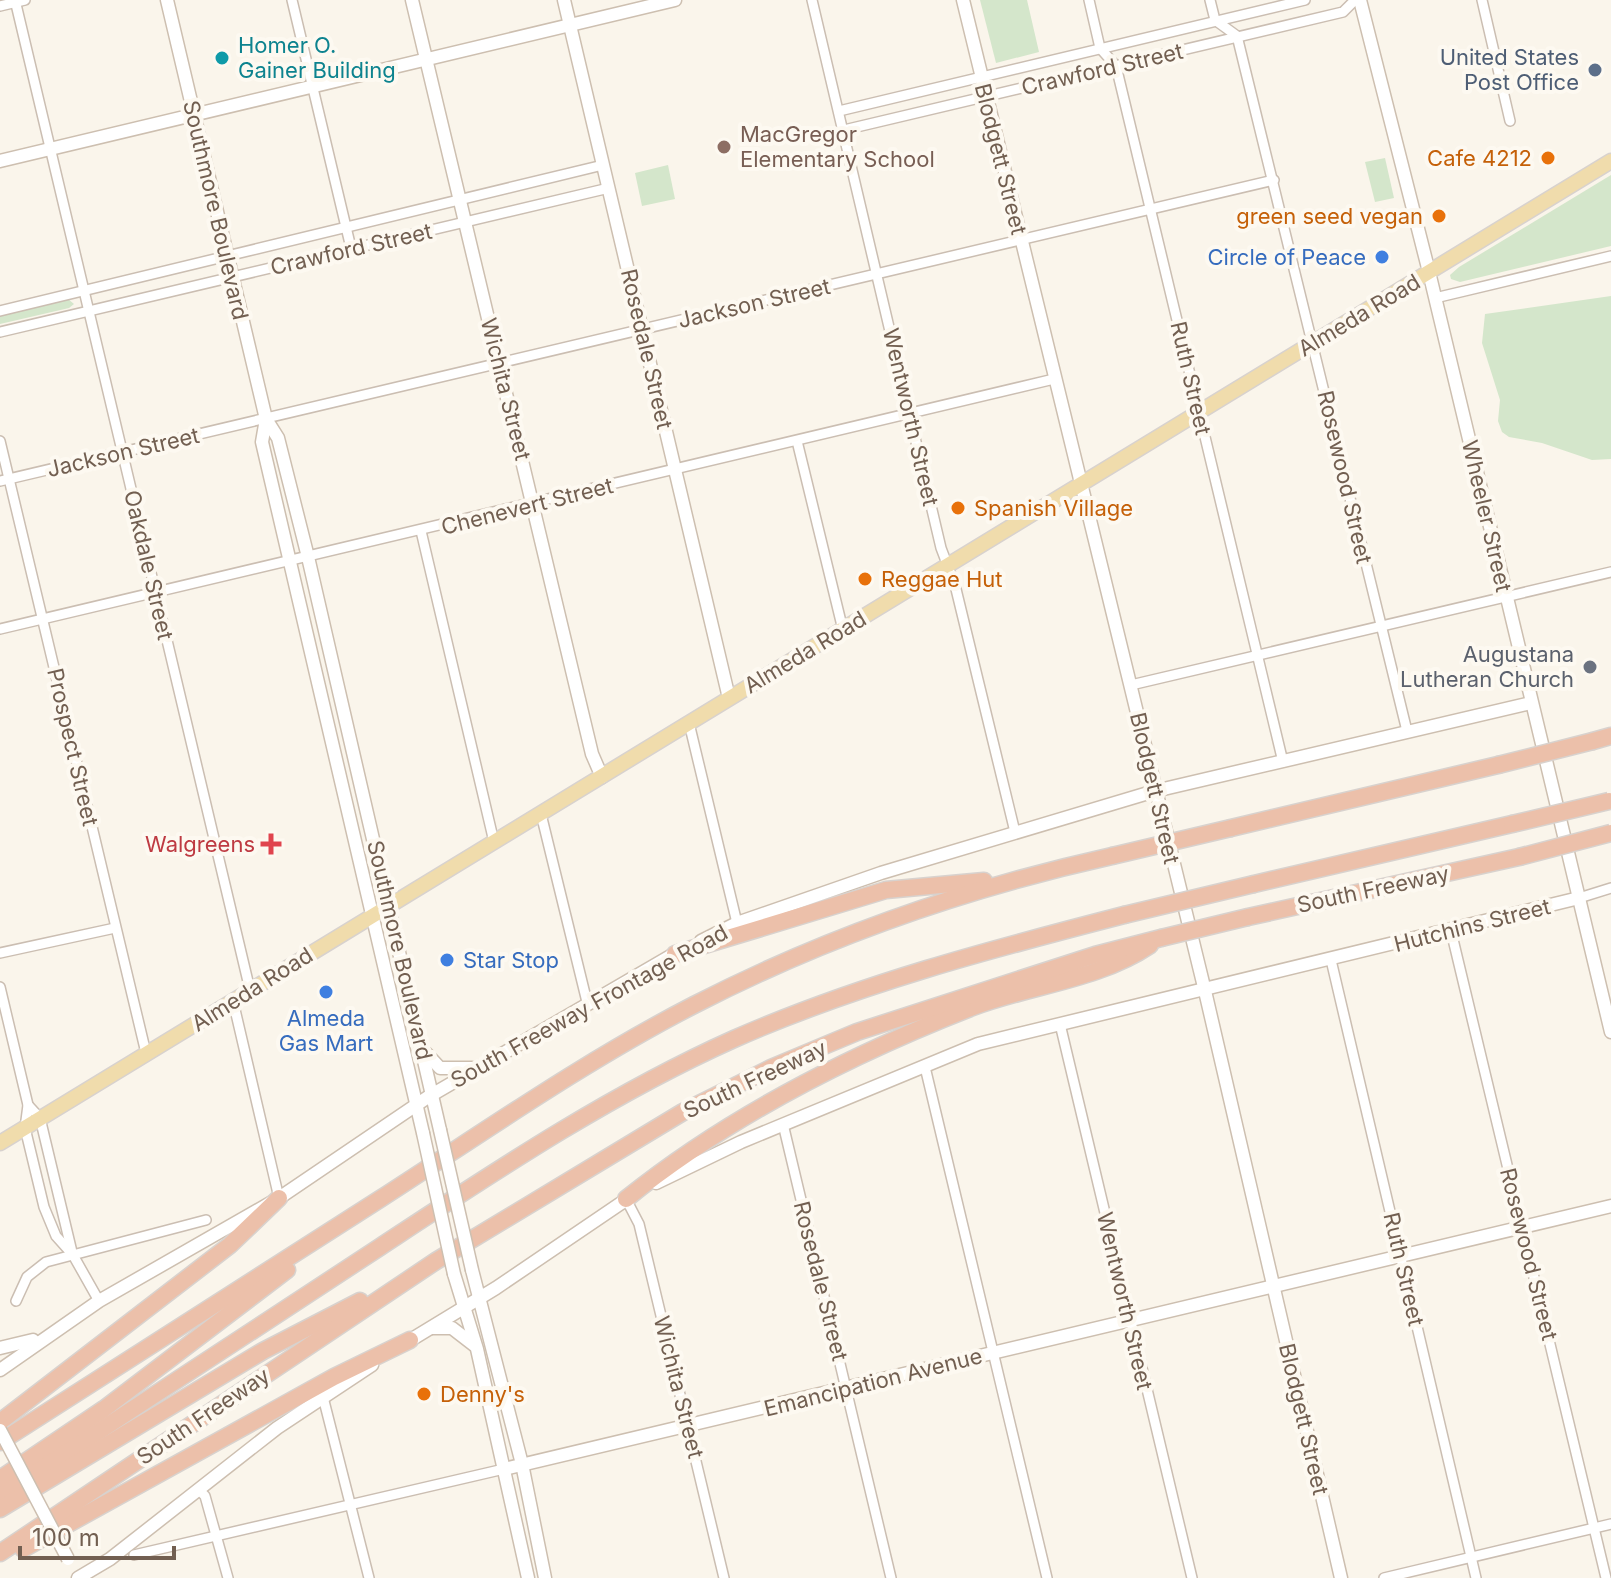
<svg xmlns="http://www.w3.org/2000/svg" width="1611" height="1578" font-family="Inter,sans-serif">
  <style>
    .green { fill: #d4e6cb }
    .lines { fill: none; stroke-linecap: round; stroke-linejoin: round }
    .street-casing { stroke: #cbbeb2; stroke-width: 12 }
    .secondary-casing { stroke: #cdbfb0; stroke-width: 15 }
    .primary-casing { stroke: #d8d2ce; stroke-width: 17 }
    .highway-casing { stroke: #d8d2ce; stroke-width: 19 }
    .street { stroke: #fff; stroke-width: 9 }
    .secondary { stroke: #fff; stroke-width: 12 }
    .primary { stroke: #f0dcac; stroke-width: 14 }
    .highway { stroke: #ecc0aa; stroke-width: 16 }
    .secondary-bridge-casing { stroke: #cdbfb0; stroke-width: 15; stroke-linecap: butt }
    .highway-bridge-casing { stroke: #d8d2ce; stroke-width: 19; stroke-linecap: butt }
    .secondary-bridge { stroke: #fff; stroke-width: 12 }
    .highway-bridge { stroke: #ecc0aa; stroke-width: 16 }
    .culture-dot { fill: #0f9aa8; stroke: #fdf9f1; stroke-width: 3 }
    .service-dot { fill: #5c6f8a; stroke: #fdf9f1; stroke-width: 3 }
    .education-dot { fill: #8d6e63; stroke: #fdf9f1; stroke-width: 3 }
    .food-dot { fill: #e8710a; stroke: #fdf9f1; stroke-width: 3 }
    .shop-dot { fill: #3f7fe0; stroke: #fdf9f1; stroke-width: 3 }
    .worship-dot { fill: #6b7280; stroke: #fdf9f1; stroke-width: 3 }
    .health-dot { fill: #e0444e; stroke: #fdf9f1; stroke-width: 3 }
    .labels { text-anchor: middle; stroke-width: 8; stroke-linejoin: round; paint-order: stroke }
    .culture-label { font-size: 22px; fill: #0d838f; stroke: #fdf9f1; text-anchor: start }
    .service-label { font-size: 22px; fill: #4e5e75; stroke: #fdf9f1; text-anchor: end }
    .street-label { font-size: 22px; fill: #725f51; stroke: #fdf9f1 }
    .education-label { font-size: 22px; fill: #785e54; stroke: #fdf9f1; text-anchor: start }
    .food-label { font-size: 22px; fill: #c56008; stroke: #fdf9f1; text-anchor: start }
    .shop-label { font-size: 22px; fill: #366cbe; stroke: #fdf9f1; text-anchor: end }
    .worship-label { font-size: 22px; fill: #5b616d; stroke: #fdf9f1; text-anchor: end }
    .health-label { font-size: 22px; fill: #be3a42; stroke: #fdf9f1; text-anchor: end }
  </style>
  <rect width="100%" height="100%" fill="#faf5eb"/>
  <g class="green">
    <path d="M980 0H1027L1039 52 996 63Z"/>
    <path d="M1385 158 1394 198 1375 202 1365 162Z"/>
    <path d="M668 165 675 199 642 206 635 173Z"/>
    <path d="M1611 175V246L1460 282 1451 279 1450 275 1459 267Z"/>
    <path d="M1611 296V459L1592 460 1542 443 1509 437 1502 432 1498 421 1500 400 1482 343 1485 314Z"/>
    <path d="M68 299 74 304 69 308 0 324V316Z"/>
  </g>
  <g class="lines">
    <defs>
      <g id="street">
        <path d="M15 0 250 990"/>
        <path d="M292 0 351 248"/>
        <path d="M812 0 941 548 955 585 1015 832"/>
        <path d="M1089 0 1100 48 1116 66 1283 762"/>
        <path d="M1210 0 1215 20 1237 36 1407 731"/>
        <path d="M1482 0 1510 121"/>
        <path d="M0 6 25 0"/>
        <path d="M839 111 1305 0"/>
        <path d="M844 130 1343 12 1355 0"/>
        <path d="M1435 298 1611 256"/>
        <path d="M0 311 603 165"/>
        <path d="M0 332 609 188"/>
        <path d="M0 441 146 1053"/>
        <path d="M797 441 843 630"/>
        <path d="M0 481 1274 180"/>
        <path d="M421 531 494 842"/>
        <path d="M0 629 1054 379"/>
        <path d="M1131 685 1611 572"/>
        <path d="M689 723 737 923"/>
        <path d="M541 814 587 1002"/>
        <path d="M1579 898 1611 888"/>
        <path d="M1451 931 1606 1578"/>
        <path d="M0 953 115 928"/>
        <path d="M1331 960 1476 1578"/>
        <path d="M0 987 28 1105 25 1128 44 1207 56 1236 73 1255 99 1301"/>
        <path d="M233 1001 279 1198"/>
        <path d="M1060 1024 1192 1578"/>
        <path d="M925 1067 1047 1578"/>
        <path d="M28 1105 40 1118 72 1252"/>
        <path d="M783 1124 891 1578"/>
        <path d="M626 1199 639 1224 724 1578"/>
        <path d="M16 1301 27 1277 46 1262 206 1220"/>
        <path d="M323 1397 369 1578"/>
        <path d="M198 1489 205 1496 228 1578"/>
        <path d="M134 1555 504 1469"/>
        <path d="M1384 1578 1611 1524"/>
      </g>
      <g id="secondary">
        <path d="M167 0 266 419 278 438 308 557 440 1130"/>
        <path d="M412 0 592 754 602 777"/>
        <path d="M564 0 729 698"/>
        <path d="M963 0 1205 991 1341 1578"/>
        <path d="M1360 0 1429 272 1611 1032"/>
        <path d="M0 161 675 0"/>
        <path d="M266 419 262 442 423 1133"/>
        <path d="M701 941 737 923 881 873 1155 791 1531 703"/>
        <path d="M426 1053 440 1068H472"/>
        <path d="M656 1183 741 1142 978 1044 1579 898"/>
        <path d="M472 1270 522 1464 545 1578"/>
        <path d="M454 1274 477 1349 528 1578"/>
        <path d="M431 1328H452L474 1345"/>
        <path d="M404 1344 496 1288 633 1195"/>
        <path d="M0 1348 33 1340"/>
        <path d="M0 1370 99 1301 279 1198 428 1097 681 950"/>
        <path d="M504 1469 1611 1206"/>
        <path d="M78 1578 110 1559 277 1428 372 1365"/>
      </g>
      <path id="primary" d="M0 1143 1611 161"/>
      <g id="highway">
        <path d="M1593 741 1611 736"/>
        <path d="M1231 828 1498 765"/>
        <path d="M1254 884 1512 824"/>
        <path d="M1248 917 1519 857"/>
        <path d="M675 954 886 890 984 881"/>
        <path d="M626 1199C729 1116 850 1055 973 1007 1031 985 1098 980 1150 945"/>
        <path d="M0 1422 230 1245 279 1198"/>
        <path d="M0 1442C127 1361 254 1280 380 1199 484 1132 585 1061 694 1005 826 937 968 888 1112 856"/>
        <path d="M0 1479 104 1409 287 1270"/>
        <path d="M0 1496C127 1413 254 1330 380 1247 494 1172 609 1095 734 1039 859 984 992 949 1124 915"/>
        <path d="M0 1509 263 1351 360 1301"/>
        <path d="M23 1549 334 1377 410 1340"/>
        <path d="M0 1553 436 1261 683 1112 771 1068 857 1032 1095 955 1161 938"/>
      </g>
    </defs>
    <use href="#street" class="street-casing"/>
    <use href="#secondary" class="secondary-casing"/>
    <use href="#primary" class="primary-casing"/>
    <use href="#highway" class="highway-casing"/>
    <use href="#street" class="street"/>
    <use href="#secondary" class="secondary"/>
    <use href="#primary" class="primary"/>
    <use href="#highway" class="highway"/>
    <defs>
      <g id="secondary-bridge">
        <path d="M440 1130 472 1270"/>
        <path d="M423 1133 454 1274"/>
        <path d="M0 1430 68 1559"/>
      </g>
      <g id="highway-bridge">
        <path d="M1498 765 1593 741"/>
        <path d="M1512 824 1609 801"/>
        <path d="M1112 856 1231 828"/>
        <path d="M1519 857 1611 833"/>
        <path d="M1124 915 1254 884"/>
        <path d="M1161 938 1248 917"/>
      </g>
    </defs>
    <use href="#secondary-bridge" class="secondary-bridge-casing"/>
    <use href="#highway-bridge" class="highway-bridge-casing"/>
    <use href="#secondary-bridge" class="secondary-bridge"/>
    <use href="#highway-bridge" class="highway-bridge"/>
  </g>
  <circle class="culture-dot" cx="222" cy="58" r="8"/>
  <circle class="service-dot" cx="1595" cy="70" r="8"/>
  <circle class="education-dot" cx="724" cy="147" r="8"/>
  <g class="food-dot">
    <circle cx="1548" cy="158" r="8"/>
    <circle cx="1439" cy="216" r="8"/>
    <circle cx="958" cy="508" r="8"/>
    <circle cx="865" cy="579" r="8"/>
    <circle cx="424" cy="1394" r="8"/>
  </g>
  <g class="shop-dot">
    <circle cx="1382" cy="257" r="8"/>
    <circle cx="447" cy="960" r="8"/>
    <circle cx="326" cy="992" r="8"/>
  </g>
  <circle class="worship-dot" cx="1590" cy="667" r="8"/>
  <path class="health-dot" d="M267 832h8v8h8v8h-8v8h-8v-8h-8v-8h8z"/>
  <g class="labels">
    <g class="culture-label">
      <text x="238" y="53">Homer O.<tspan x="238" dy="25">Gainer Building</tspan></text>
    </g>
    <g class="service-label">
      <text x="1579" y="65">United States<tspan x="1579" dy="25">Post Office</tspan></text>
    </g>
    <g class="street-label">
      <text transform="translate(1102 69) rotate(-13)" y="8">Crawford Street</text>
      <text transform="translate(1001 159) rotate(76)" y="8">Blodgett Street</text>
      <text transform="translate(216 210) rotate(77)" y="8">Southmore Boulevard</text>
      <text transform="translate(351 249) rotate(-13)" y="8">Crawford Street</text>
      <text transform="translate(754 303) rotate(-13)" y="8">Jackson Street</text>
      <text transform="translate(1359 315) rotate(-31)" y="8">Almeda Road</text>
      <text transform="translate(647 349) rotate(77)" y="8">Rosedale Street</text>
      <text transform="translate(1191 378) rotate(77)" y="8">Ruth Street</text>
      <text transform="translate(506 389) rotate(76)" y="8">Wichita Street</text>
      <text transform="translate(911 417) rotate(77)" y="8">Wentworth Street</text>
      <text transform="translate(123 452) rotate(-13)" y="8">Jackson Street</text>
      <text transform="translate(1345 477) rotate(77)" y="8">Rosewood Street</text>
      <text transform="translate(527 506) rotate(-14)" y="8">Chenevert Street</text>
      <text transform="translate(1487 516) rotate(77)" y="8">Wheeler Street</text>
      <text transform="translate(149 565) rotate(77)" y="8">Oakdale Street</text>
      <text transform="translate(805 652) rotate(-31)" y="8">Almeda Road</text>
      <text transform="translate(73 747) rotate(77)" y="8">Prospect Street</text>
      <text transform="translate(1155 788) rotate(77)" y="8">Blodgett Street</text>
      <text transform="translate(1373 889) rotate(-12)" y="8">South Freeway</text>
      <text transform="translate(1472 925) rotate(-14)" y="8">Hutchins Street</text>
      <text transform="translate(400 950) rotate(77)" y="8">Southmore Boulevard</text>
      <text transform="translate(252 989) rotate(-32)" y="8">Almeda Road</text>
      <text transform="translate(589 1006) rotate(-29)" y="8">South Freeway Frontage Road</text>
      <text transform="translate(755 1079) rotate(-25)" y="8">South Freeway</text>
      <text transform="translate(1529 1254) rotate(76)" y="8">Rosewood Street</text>
      <text transform="translate(1404 1269) rotate(77)" y="8">Ruth Street</text>
      <text transform="translate(821 1281) rotate(76)" y="8">Rosedale Street</text>
      <text transform="translate(1125 1301) rotate(77)" y="8">Wentworth Street</text>
      <text transform="translate(873 1382) rotate(-14)" y="8">Emancipation Avenue</text>
      <text transform="translate(679 1387) rotate(76)" y="8">Wichita Street</text>
      <text transform="translate(203 1416) rotate(-34)" y="8">South Freeway</text>
      <text transform="translate(1304 1419) rotate(77)" y="8">Blodgett Street</text>
    </g>
    <g class="education-label">
      <text x="740" y="142">MacGregor<tspan x="740" dy="25">Elementary School</tspan></text>
    </g>
    <g class="food-label">
      <text x="1532" y="166" text-anchor="end">Cafe 4212</text>
      <text x="1423" y="224" text-anchor="end">green seed vegan</text>
      <text x="974" y="516">Spanish Village</text>
      <text x="881" y="587">Reggae Hut</text>
      <text x="440" y="1402">Denny's</text>
    </g>
    <g class="shop-label">
      <text x="1366" y="265">Circle of Peace</text>
      <text x="463" y="968" text-anchor="start">Star Stop</text>
      <text x="326" y="1026" text-anchor="middle">Almeda<tspan x="326" dy="25">Gas Mart</tspan></text>
    </g>
    <g class="worship-label">
      <text x="1574" y="662">Augustana<tspan x="1574" dy="25">Lutheran Church</tspan></text>
    </g>
    <g class="health-label">
      <text x="255" y="852">Walgreens</text>
    </g>
  </g>
  <path d="M20 1546v12h154v-12" fill="none" stroke="#725f51" stroke-width="4"/>
  <text x="32" y="1546" font-size="24" fill="#725f51" stroke="#fdf9f1" stroke-width="6" paint-order="stroke">100 m</text>
</svg>
